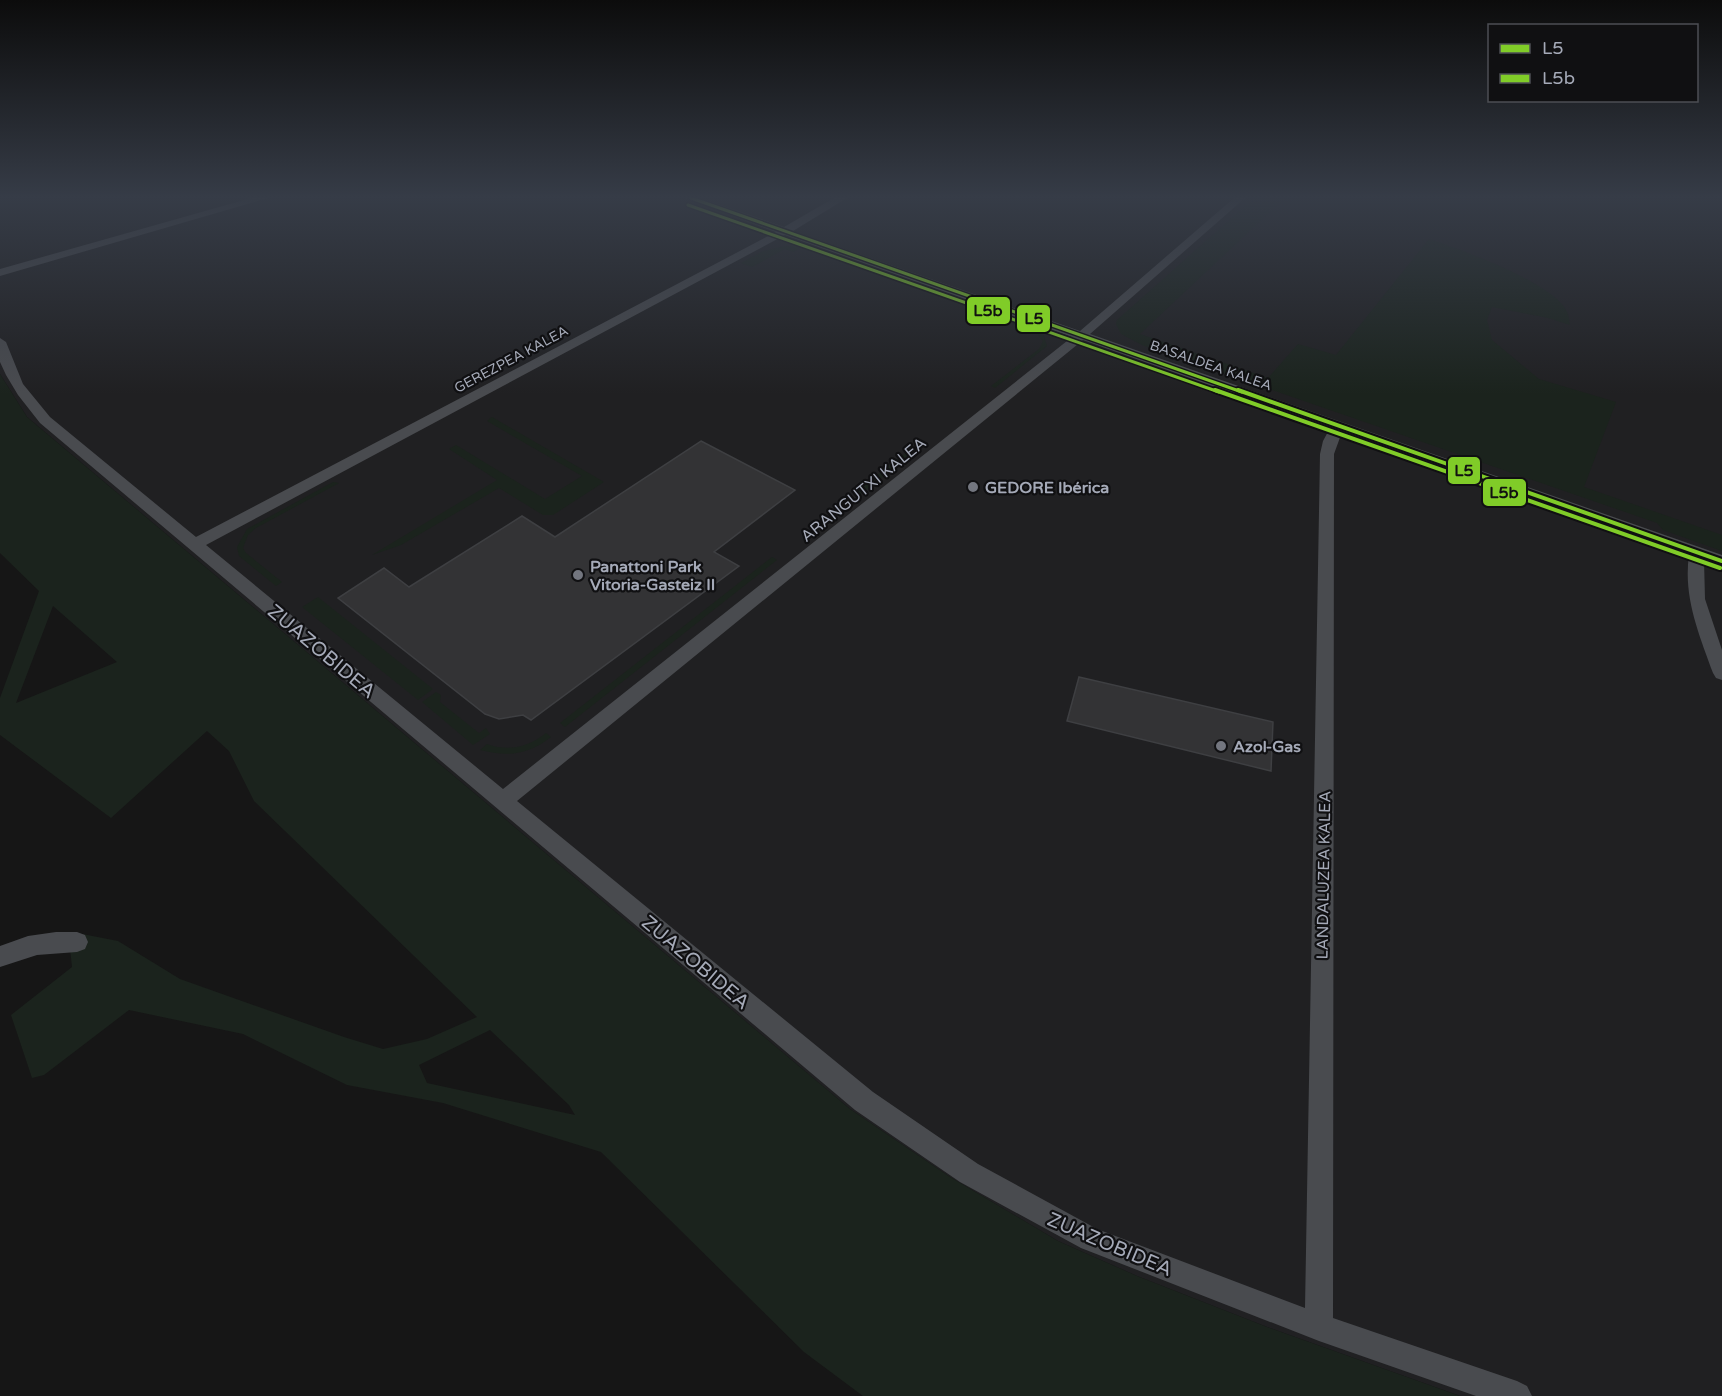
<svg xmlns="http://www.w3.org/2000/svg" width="1722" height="1396" font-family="'Varela Round',sans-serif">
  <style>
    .built { fill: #202022 }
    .green { fill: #1b231d; fill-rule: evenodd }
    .building { fill: #333335; stroke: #3e3f42; stroke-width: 1.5 }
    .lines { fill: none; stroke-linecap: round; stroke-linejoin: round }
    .street { fill: #494b4f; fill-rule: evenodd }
    .bus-1-far1-casing { stroke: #101012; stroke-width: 6 }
    .bus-1-casing { stroke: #101012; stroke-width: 8 }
    .bus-2-far1-casing { stroke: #101012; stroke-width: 6 }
    .bus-2-casing { stroke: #101012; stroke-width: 8 }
    .bus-1-far1 { stroke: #80cc28; stroke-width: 3 }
    .bus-1 { stroke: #80cc28; stroke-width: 4 }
    .bus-2-far1 { stroke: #80cc28; stroke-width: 3 }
    .bus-2 { stroke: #80cc28; stroke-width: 4 }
    .poi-dot { fill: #73767f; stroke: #101012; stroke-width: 2 }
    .labels { text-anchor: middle; stroke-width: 4.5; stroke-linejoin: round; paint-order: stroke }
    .far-street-label { font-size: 14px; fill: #a5aab8; stroke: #101012 }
    .poi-label { font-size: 16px; font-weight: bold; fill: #a5aab8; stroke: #101012; text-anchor: start }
    .street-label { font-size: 16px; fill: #a5aab8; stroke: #101012 }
    .near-street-label { font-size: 20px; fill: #a5aab8; stroke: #101012 }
    .line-badge { stroke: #101012; stroke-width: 2 }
    .pale-badge-label { font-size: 16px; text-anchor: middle; font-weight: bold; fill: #111 }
  </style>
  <rect width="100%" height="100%" fill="#161616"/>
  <path class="built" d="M0 198H1722V1396H1460L1267 1327 1137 1276 1058 1241 950 1177 850 1109 27 417 0 374Z"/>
  <g class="green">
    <path d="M1254 198H1285L1140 334 1268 378 1298 344 1336 355 1429 239C1459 249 1555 283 1567 312 1569 316 1569 321 1570 325L1548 318 1492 307 1487 320 1492 340 1539 379 1616 402 1584 487 1722 535V551L1663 530 1657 523 1142 345 1121 334 1116 324 1117 320Z"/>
    <path d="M785 246 802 247 793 252 785 249 752 267 741 263 763 251Z"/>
    <path d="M1016 322 1043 333 1047 346 995 388 991 386 1039 349 1043 341 1037 333 1013 324Z"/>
    <path d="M0 374 27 417 850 1109 950 1177 1058 1241 1137 1276 1267 1327 1460 1396H863L804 1352 601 1152 443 1103 347 1085 243 1034 129 1010 44 1075 32 1078 11 1015 72 967 70 949 72 932 118 941 180 979 344 1037 383 1049 427 1039 477 1017 254 801 229 751 207 731 111 818 0 735V698L39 591 0 553ZM53 606 117 662 16 703ZM490 1030 569 1105 575 1115 427 1083 419 1065Z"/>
    <path d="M492 417 604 482 553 515H543L499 488 401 545 372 555 497 480 449 449 456 445 545 499 582 476 487 421Z"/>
    <path d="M913 447 918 449 858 496 853 494Z"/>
    <path d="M333 482 339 483 256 528 248 535 243 548 246 553 282 582 276 586 239 556 237 547 247 529Z"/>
    <path d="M772 557 777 560 565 727 560 723Z"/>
    <path d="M318 597 433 689 418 700 302 607Z"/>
    <path d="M436 692 441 695 440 702 479 733 486 728 490 734 473 745 422 702Z"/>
    <path d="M546 733 551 737C528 755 508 757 480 750L487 744C508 752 529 747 546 733Z"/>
  </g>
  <g class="building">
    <path d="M701 441 795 490 714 552 739 566 531 720 523 715 499 719 485 714 338 598 384 568 409 587 522 516 555 537Z"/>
    <path d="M1079 677 1273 722 1271 771 1067 721Z"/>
  </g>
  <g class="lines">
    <g class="street">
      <path d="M251 198H268L0 276V269Z"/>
      <path d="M685 198H700L784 227 834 198H847L793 231 1080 331 1234 198H1245L1090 334 1722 555V566L1704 560 1705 599 1722 650V680L1716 678 1713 673C1699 634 1683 597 1689 555L1342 432 1334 454 1333 1318 1517 1381 1527 1386 1532 1396H1476L1319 1341 1081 1248 960 1182 855 1110 40 423 18 395 6 375 0 362V338L6 342 23 384 50 417 196 537 776 232ZM785 235 1072 337 503 789 206 545ZM1083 340 1330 428 1323 441 1320 454 1305 1308 1097 1229 978 1164 873 1092 517 801Z"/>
      <path d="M56 932H77L85 935 88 942 85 949 77 952 37 955 0 967V946L28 936Z"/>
    </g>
    <defs>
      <path id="bus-1-far1" d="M691 198 1242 392"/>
      <path id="bus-1" d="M1238 390 1722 561"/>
      <path id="bus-2-far1" d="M688 205 1219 392"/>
      <path id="bus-2" d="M1215 390 1720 568"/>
    </defs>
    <use href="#bus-1-far1" class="bus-1-far1-casing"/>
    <use href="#bus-1" class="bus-1-casing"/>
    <use href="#bus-2-far1" class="bus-2-far1-casing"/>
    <use href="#bus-2" class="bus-2-casing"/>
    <use href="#bus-1-far1" class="bus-1-far1"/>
    <use href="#bus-1" class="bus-1"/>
    <use href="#bus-2-far1" class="bus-2-far1"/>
    <use href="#bus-2" class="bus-2"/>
  </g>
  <linearGradient id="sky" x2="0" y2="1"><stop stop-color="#0c0c0c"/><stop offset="0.5" stop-color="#363c47"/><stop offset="1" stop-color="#363c47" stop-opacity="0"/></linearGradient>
  <rect width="1722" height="394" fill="url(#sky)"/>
  <g class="poi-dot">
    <circle cx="973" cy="487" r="6"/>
    <circle cx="578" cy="575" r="6"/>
    <circle cx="1221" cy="746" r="6"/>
  </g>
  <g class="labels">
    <g class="far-street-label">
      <text transform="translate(511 359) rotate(-28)" y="5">GEREZPEA KALEA</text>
      <text transform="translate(1211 365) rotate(19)" y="5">BASALDEA KALEA</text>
    </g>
    <g class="poi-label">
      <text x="985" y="493">GEDORE Ibérica</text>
      <text x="590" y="572">Panattoni Park<tspan x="590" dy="18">Vitoria-Gasteiz II</tspan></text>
      <text x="1233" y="752">Azol-Gas</text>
    </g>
    <g class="street-label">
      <text transform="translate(863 489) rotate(-39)" y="6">ARANGUTXI KALEA</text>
      <text transform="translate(1323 875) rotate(-89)" y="6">LANDALUZEA KALEA</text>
    </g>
    <g class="near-street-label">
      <text transform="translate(322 651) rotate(40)" y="7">ZUAZOBIDEA</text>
      <text transform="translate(696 962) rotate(40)" y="7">ZUAZOBIDEA</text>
      <text transform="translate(1110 1244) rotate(23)" y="7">ZUAZOBIDEA</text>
    </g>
  </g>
  <g class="line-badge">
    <rect x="966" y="296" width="45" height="29" rx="6" fill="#80cc28"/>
    <rect x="1016" y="304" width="35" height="29" rx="6" fill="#80cc28"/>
    <rect x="1447" y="456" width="34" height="29" rx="6" fill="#80cc28"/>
    <rect x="1482" y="478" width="45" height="29" rx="6" fill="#80cc28"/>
  </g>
  <g class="pale-badge-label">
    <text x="988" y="316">L5b</text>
    <text x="1034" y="324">L5</text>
    <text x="1464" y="476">L5</text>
    <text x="1504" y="498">L5b</text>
  </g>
  <rect x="1488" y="24" width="210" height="78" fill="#101012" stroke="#4c4e54" stroke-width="1.5"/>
  <rect x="1500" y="44" width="30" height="9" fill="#80cc28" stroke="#4c4e54" stroke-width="1.5"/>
  <text x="1542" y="54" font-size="18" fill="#a5aab8">L5</text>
  <rect x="1500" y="74" width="30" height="9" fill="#80cc28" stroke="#4c4e54" stroke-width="1.5"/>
  <text x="1542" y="84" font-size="18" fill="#a5aab8">L5b</text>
</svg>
